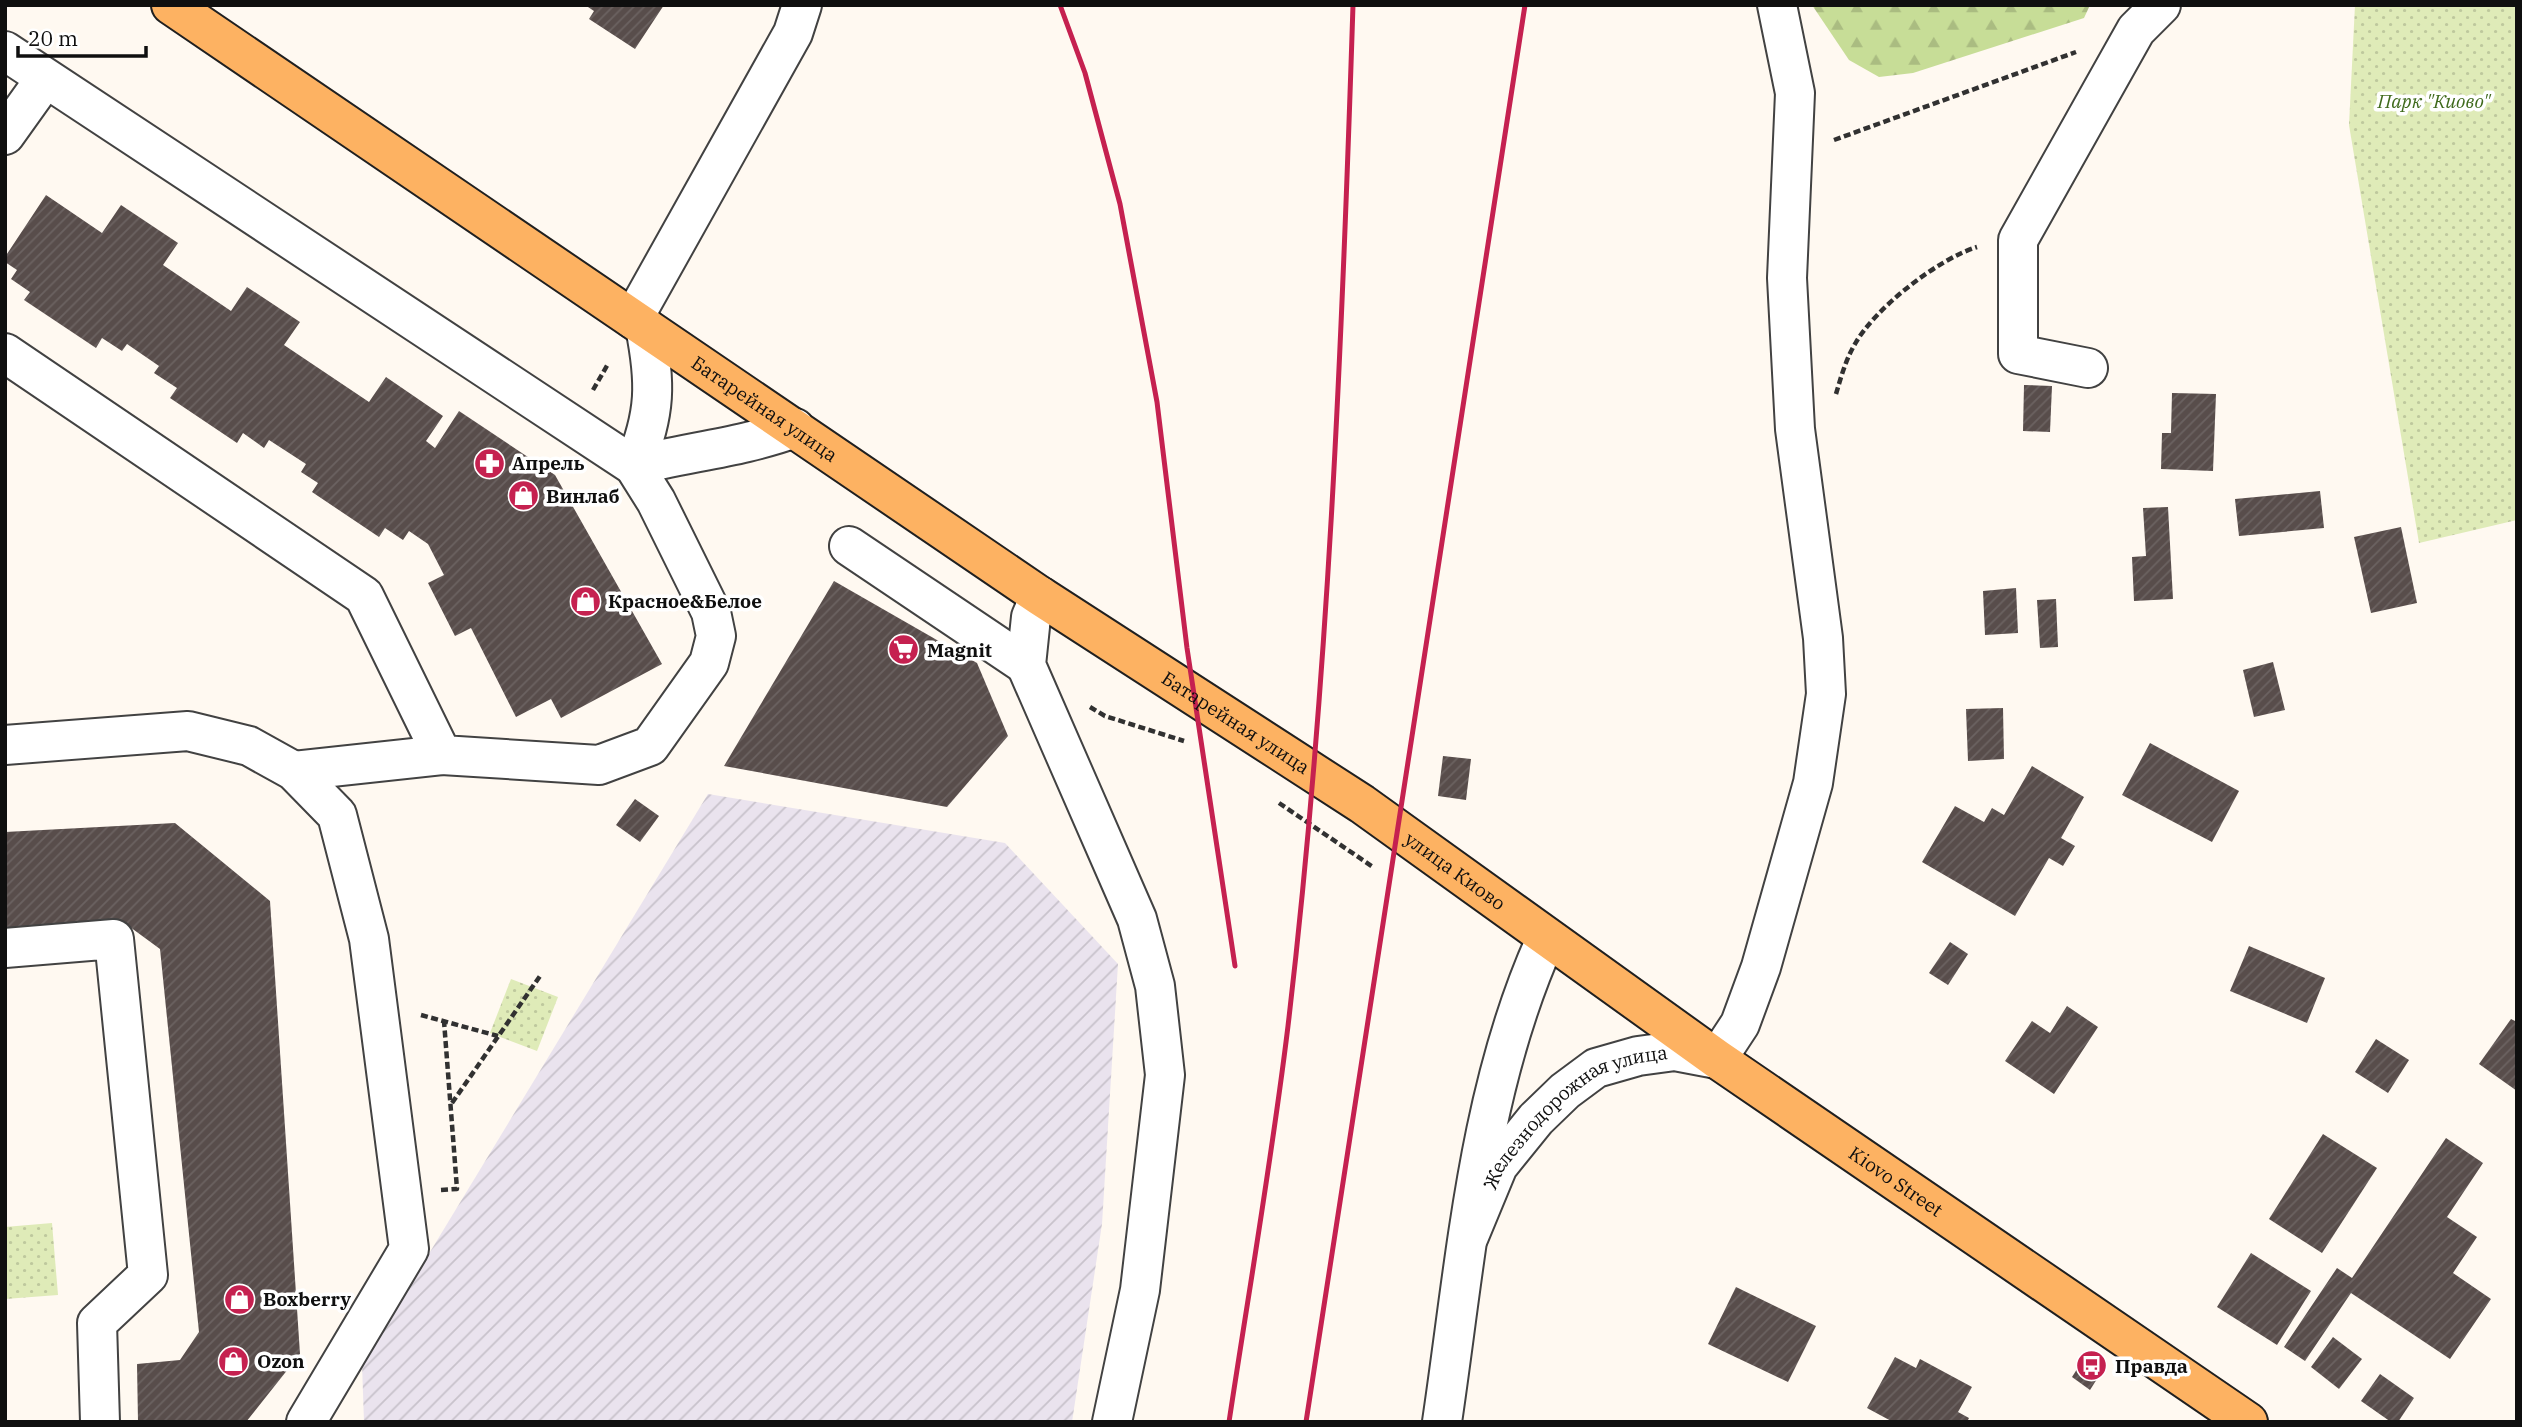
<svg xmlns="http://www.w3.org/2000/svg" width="2522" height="1427" font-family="'IBM Plex Serif',serif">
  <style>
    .industrial { fill: url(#industrial-furrows) }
    .forest { fill: url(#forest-firs) }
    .park { fill: url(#park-dots) }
    .building { fill: url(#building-hatch) }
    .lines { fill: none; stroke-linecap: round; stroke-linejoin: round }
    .minor-casing { stroke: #424242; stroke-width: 42 }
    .major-casing { stroke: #202020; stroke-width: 42 }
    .path { stroke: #313131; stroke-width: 4.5; stroke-dasharray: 7 3.5; stroke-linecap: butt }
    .minor { stroke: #fff; stroke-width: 38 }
    .major { stroke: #fdb262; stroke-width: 38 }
    .rail { stroke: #c52150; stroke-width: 5 }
    .labels { text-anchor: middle; stroke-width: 7; stroke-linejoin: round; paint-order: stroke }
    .park-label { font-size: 19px; font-style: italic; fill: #3f6a1c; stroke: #fff }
    .street-label { font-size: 19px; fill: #0f0f0f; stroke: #fff }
    .poi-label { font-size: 19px; font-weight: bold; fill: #0f0f0f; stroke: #fff; text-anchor: start }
  </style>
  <defs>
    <pattern id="industrial-furrows" width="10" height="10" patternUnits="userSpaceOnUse" patternTransform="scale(1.75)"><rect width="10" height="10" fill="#eae3ee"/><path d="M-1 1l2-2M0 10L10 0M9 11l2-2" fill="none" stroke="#c8c2cb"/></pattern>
    <pattern id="forest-firs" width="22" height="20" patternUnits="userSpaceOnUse" patternTransform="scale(1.75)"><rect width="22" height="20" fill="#c7dd97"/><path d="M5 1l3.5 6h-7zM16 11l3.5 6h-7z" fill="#aabc81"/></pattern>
    <pattern id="park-dots" width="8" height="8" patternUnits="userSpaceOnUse" patternTransform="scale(1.75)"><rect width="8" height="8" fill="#dfebb8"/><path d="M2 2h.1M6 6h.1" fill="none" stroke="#bec89d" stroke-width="1.8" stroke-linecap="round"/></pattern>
    <pattern id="building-hatch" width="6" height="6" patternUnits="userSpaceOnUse" patternTransform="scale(1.75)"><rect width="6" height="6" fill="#584d4b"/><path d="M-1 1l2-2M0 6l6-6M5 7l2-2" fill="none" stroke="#6b6261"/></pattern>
  </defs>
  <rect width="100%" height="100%" fill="#fff9f1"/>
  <path class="industrial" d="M708 794 1005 843 1118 964 1102 1224 1072 1422H364L362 1364Z"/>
  <path class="forest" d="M1812 5H2090L2084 18 1913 73 1879 77 1849 60Z"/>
  <g class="park">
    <path d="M2355 5H2517V520L2419 543 2349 125Z"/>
    <path d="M511 979 558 997 537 1051 490 1033Z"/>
    <path d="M52 1223 58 1295 5 1299V1227Z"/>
  </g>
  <g class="building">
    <path d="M585 5H664L635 49 589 19 594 11Z"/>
    <path d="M46 195 102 233 121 205 178 243 163 265 231 311 247 287 300 322 284 345 369 402 386 377 443 416 426 441 435 448 459 411 555 475 662 664 561 718 551 699 516 717 471 628 455 636 428 583 444 575 428 544 409 531 403 540 385 528 379 537 312 492 318 483 301 472 306 464 269 440 264 448 243 433 237 443 170 398 177 388 154 373 159 366 127 344 122 351 102 338 96 348 24 300 30 292 11 279 17 270 5 262V257Z"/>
    <path d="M2024 385 2052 386 2050 432 2023 431Z"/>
    <path d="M2172 393 2216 394 2213 471 2161 469 2162 433H2171Z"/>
    <path d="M2320 491 2324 528 2239 536 2235 499Z"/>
    <path d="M2168 507 2173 599 2134 601 2132 557 2146 556 2143 508Z"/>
    <path d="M2401 527 2417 603 2371 613 2354 537Z"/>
    <path d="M834 581 977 663 1008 736 947 807 724 766Z"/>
    <path d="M2016 588 2018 633 1985 635 1983 591Z"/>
    <path d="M2056 599 2058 647 2040 648 2037 600Z"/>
    <path d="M2273 662 2285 710 2254 717 2243 670Z"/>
    <path d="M2003 708 2004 759 1968 761 1966 709Z"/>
    <path d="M2150 743 2239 791 2212 842 2122 795Z"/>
    <path d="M1443 756 1471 759 1466 800 1438 796Z"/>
    <path d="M2032 766 2084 797 2061 838 2075 846 2063 866 2049 858 2015 916 1922 862 1955 806 1984 822 1992 808 2004 815Z"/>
    <path d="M635 799 659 816 640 842 616 825Z"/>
    <path d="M175 823 270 901 300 1354 246 1422H138L137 1364 180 1360 199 1332 160 949 130 927 5 937V832Z"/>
    <path d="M1950 942 1968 954 1948 985 1929 973Z"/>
    <path d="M2249 946 2325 978 2307 1023 2230 991Z"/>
    <path d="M2067 1006 2098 1027 2054 1094 2005 1061 2032 1021 2050 1033Z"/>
    <path d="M2511 1019 2517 1022V1091L2479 1064Z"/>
    <path d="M2376 1039 2409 1060 2388 1093 2355 1072Z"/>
    <path d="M2323 1134 2377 1168 2322 1253 2269 1219Z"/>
    <path d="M2446 1138 2483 1163 2447 1217 2477 1237 2453 1273 2491 1299 2450 1359 2351 1293 2305 1361 2284 1347 2337 1268 2352 1278Z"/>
    <path d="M2251 1253 2311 1291 2277 1345 2217 1307Z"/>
    <path d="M1736 1287 1816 1326 1788 1382 1708 1344Z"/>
    <path d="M2333 1337 2362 1359 2339 1389 2311 1367Z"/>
    <path d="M1895 1357 1916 1368 1920 1359 1972 1387 1958 1412 1969 1418 1967 1422H1893L1867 1408Z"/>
    <path d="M2079 1366 2097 1379 2090 1390 2072 1377Z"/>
    <path d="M2380 1374 2414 1398 2398 1422H2391L2361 1401Z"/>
  </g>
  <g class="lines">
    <defs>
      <g id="minor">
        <path d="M5 51 634 466 656 501 711 612 716 636 709 663 650 746 599 765 442 755 364 596 5 353"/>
        <path d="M5 135 45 79"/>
        <path d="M633 319 793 33 802 5"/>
        <path d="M2088 368 2018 354V240L2136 30 2161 5"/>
        <path d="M634 466C688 452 743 447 795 428"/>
        <path d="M634 466C656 414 656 382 645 327"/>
        <path d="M849 546 1026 665"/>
        <path d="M1040 596 1031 617 1026 665 1137 919 1155 986 1165 1075 1140 1290 1112 1422"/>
        <path d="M5 745 188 731 249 746 294 771 337 815 369 939 409 1249 306 1422"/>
        <path d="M294 771 442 755"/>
        <path d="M5 948 114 939 148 1275 97 1323 100 1422"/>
        <path id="s1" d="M1469 1236 1498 1166 1536 1119 1565 1091 1596 1068 1638 1056 1675 1051 1717 1059 1740 1024 1761 967 1813 783 1826 694 1823 638 1795 429 1787 278 1795 93 1777 5"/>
        <path d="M1442 1422C1466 1260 1478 1089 1546 939"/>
      </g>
      <g id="major">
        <path id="s2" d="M171 5 1040 596 1362 804 1717 1059 2248 1422"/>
      </g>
    </defs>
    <use href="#minor" class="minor-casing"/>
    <use href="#major" class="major-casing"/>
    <g class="path">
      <path d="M1834 140 2076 52"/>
      <path d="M593 390 608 364"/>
      <path d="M1836 394C1841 377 1846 359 1855 344 1875 308 1938 259 1977 247"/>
      <path d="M1090 707 1105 716 1184 741"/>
      <path d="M1279 803 1373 867"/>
      <path d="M421 1015 498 1036"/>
      <path d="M452 1103 540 976"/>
      <path d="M441 1190 457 1189 444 1021"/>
    </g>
    <use href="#minor" class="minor"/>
    <use href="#major" class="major"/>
    <g class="rail">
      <path d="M1060 5 1085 73 1120 204 1157 402 1187 648 1235 966"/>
      <path d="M1229 1422C1249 1290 1272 1158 1288 1026 1328 687 1342 345 1353 5"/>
      <path d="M1306 1422 1525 5"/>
    </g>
  </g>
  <defs>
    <symbol id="pharmacy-disc" viewBox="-11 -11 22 22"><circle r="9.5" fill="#c52150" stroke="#fff"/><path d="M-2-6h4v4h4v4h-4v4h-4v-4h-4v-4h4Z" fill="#fff"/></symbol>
    <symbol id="shop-disc" viewBox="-11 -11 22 22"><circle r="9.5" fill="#c52150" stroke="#fff"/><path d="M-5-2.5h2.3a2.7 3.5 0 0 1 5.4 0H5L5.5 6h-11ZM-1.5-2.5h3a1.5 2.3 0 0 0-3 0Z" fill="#fff"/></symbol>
    <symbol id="supermarket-disc" viewBox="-11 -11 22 22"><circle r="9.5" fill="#c52150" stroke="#fff"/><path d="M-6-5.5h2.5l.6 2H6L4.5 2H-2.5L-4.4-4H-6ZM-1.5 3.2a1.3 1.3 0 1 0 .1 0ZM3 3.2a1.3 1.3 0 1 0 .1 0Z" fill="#fff"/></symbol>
    <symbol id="bus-disc" viewBox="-11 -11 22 22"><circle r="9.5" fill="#c52150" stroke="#fff"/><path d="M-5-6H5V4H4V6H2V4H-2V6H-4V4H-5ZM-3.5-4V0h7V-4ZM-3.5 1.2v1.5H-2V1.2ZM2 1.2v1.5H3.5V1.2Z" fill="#fff"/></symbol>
  </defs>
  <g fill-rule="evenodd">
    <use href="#pharmacy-disc" x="472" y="446" width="35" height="35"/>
    <use href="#shop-disc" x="506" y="478" width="35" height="35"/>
    <use href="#shop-disc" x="568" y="584" width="35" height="35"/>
    <use href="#supermarket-disc" x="886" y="632" width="35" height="35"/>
    <use href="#shop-disc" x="222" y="1282" width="35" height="35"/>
    <use href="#shop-disc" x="216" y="1344" width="35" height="35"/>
    <use href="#bus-disc" x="2074" y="1348" width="35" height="35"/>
  </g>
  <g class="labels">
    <g class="park-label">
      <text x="2434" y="108">Парк "Киово"</text>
    </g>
    <g class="street-label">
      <text dy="7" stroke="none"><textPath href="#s2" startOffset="718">Батарейная улица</textPath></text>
      <text dy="7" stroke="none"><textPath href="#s2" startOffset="1284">Батарейная улица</textPath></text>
      <text dy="7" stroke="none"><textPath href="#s2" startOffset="1549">улица Киово</textPath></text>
      <text dy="7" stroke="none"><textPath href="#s1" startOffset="170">Железнодорожная улица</textPath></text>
      <text dy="7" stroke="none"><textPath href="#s2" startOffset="2088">Kiovo Street</textPath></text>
    </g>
    <g class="poi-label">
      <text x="512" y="470">Апрель</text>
      <text x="546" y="503">Винлаб</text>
      <text x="608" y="608">Красное&amp;Белое</text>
      <text x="927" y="657">Magnit</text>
      <text x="263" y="1306">Boxberry</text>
      <text x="257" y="1368">Ozon</text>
      <text x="2115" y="1373">Правда</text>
    </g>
  </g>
  <rect width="2522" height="1427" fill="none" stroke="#0f0f0f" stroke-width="14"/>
  <path d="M18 46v10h128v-10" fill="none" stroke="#0f0f0f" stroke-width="3.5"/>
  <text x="28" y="46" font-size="21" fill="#0f0f0f" stroke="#ffffff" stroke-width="5" paint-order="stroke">20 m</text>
</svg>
